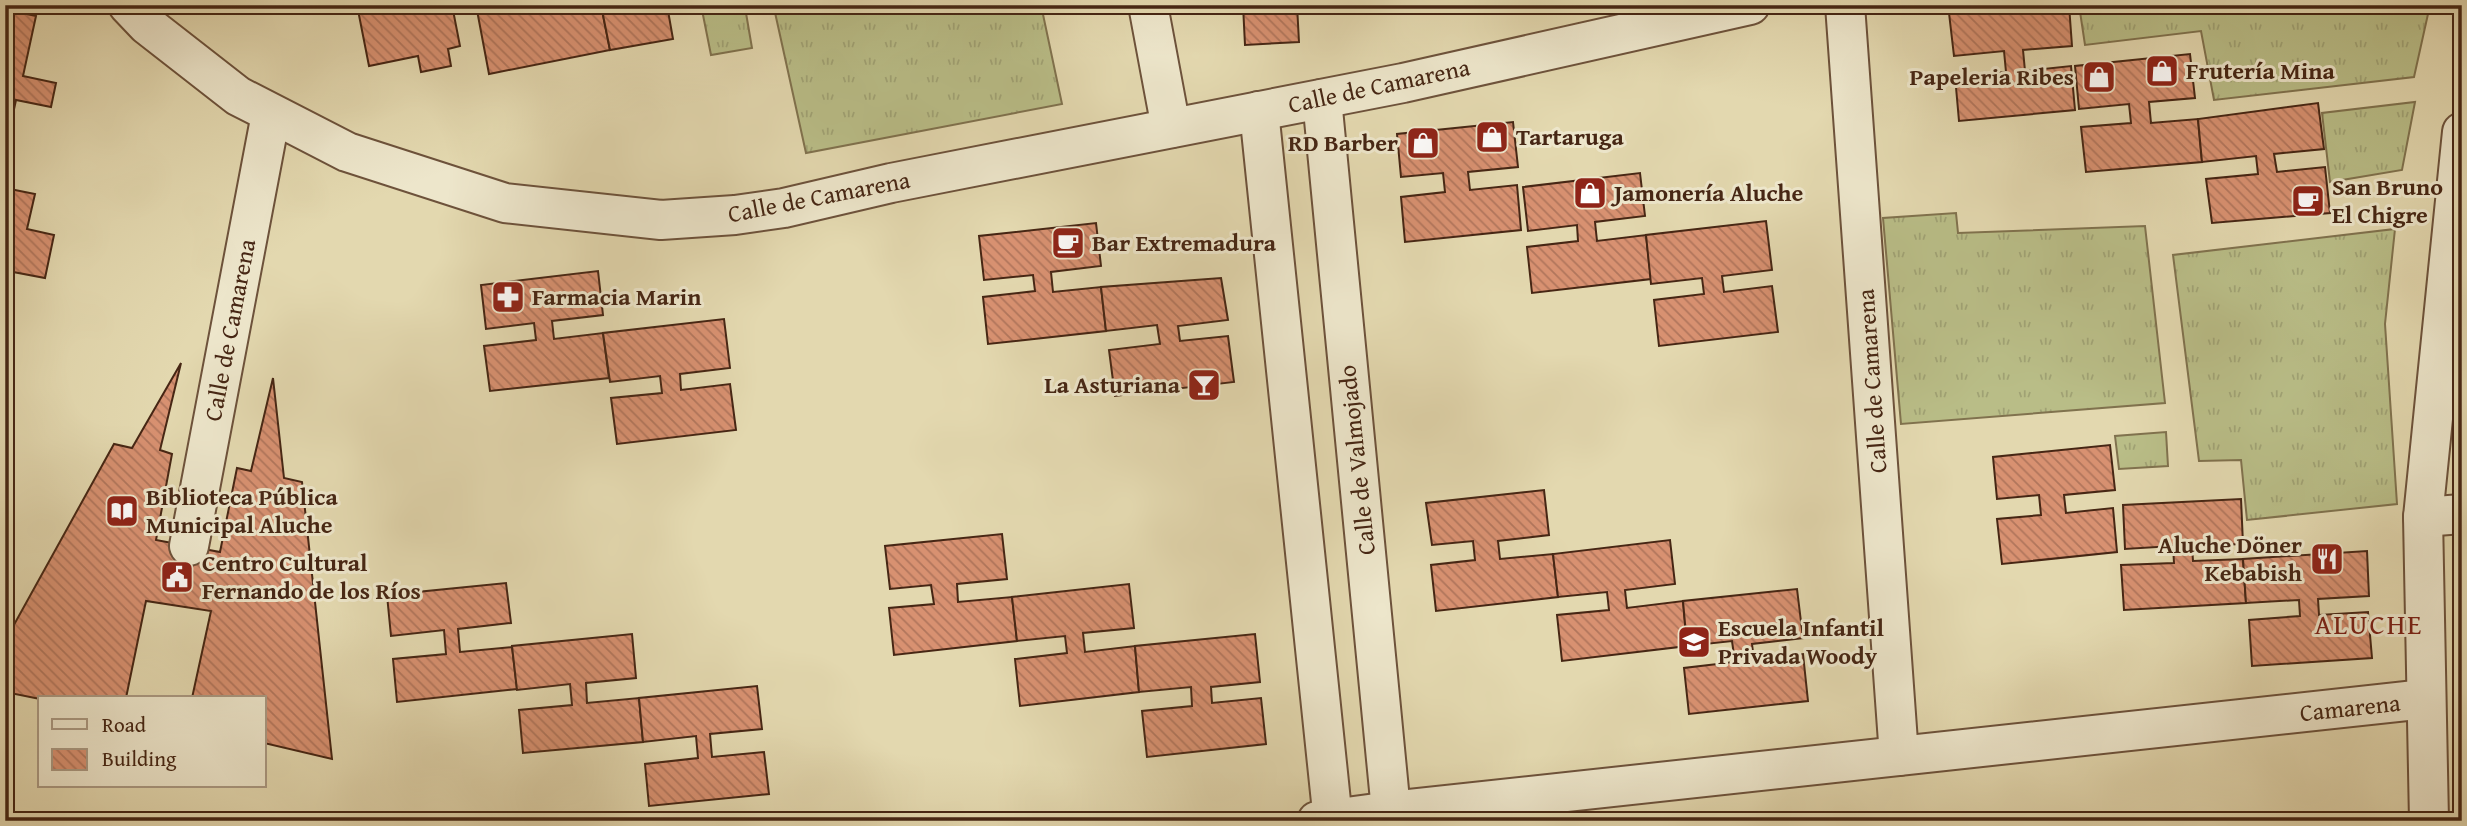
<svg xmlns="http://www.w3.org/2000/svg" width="2467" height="826" font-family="'Gentium Book Plus',serif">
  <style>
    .grass { fill: url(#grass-tufts); stroke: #80724e; stroke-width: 2 }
    .building { fill: url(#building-back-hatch); stroke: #462614; stroke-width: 2 }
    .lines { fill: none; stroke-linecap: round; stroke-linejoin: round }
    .minor-casing { stroke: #6d523b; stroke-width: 42 }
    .minor { stroke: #ede6cb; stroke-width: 38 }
    .labels { text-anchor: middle; stroke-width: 6; stroke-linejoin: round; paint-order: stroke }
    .poi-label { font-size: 24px; font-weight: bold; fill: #462614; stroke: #ede6cb; text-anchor: start }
    .street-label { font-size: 24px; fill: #462614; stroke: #ede6cb }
    .quarter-label { font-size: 28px; letter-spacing: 2px; fill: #7a1f14; stroke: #ede6cb }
  </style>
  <defs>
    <pattern id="grass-tufts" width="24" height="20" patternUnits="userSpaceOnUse" patternTransform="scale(1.75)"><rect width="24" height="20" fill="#b9bd87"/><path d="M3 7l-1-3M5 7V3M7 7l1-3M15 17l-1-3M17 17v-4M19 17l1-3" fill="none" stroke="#a0a274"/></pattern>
    <pattern id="building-back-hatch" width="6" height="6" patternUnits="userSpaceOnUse" patternTransform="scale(1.75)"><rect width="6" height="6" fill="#d89171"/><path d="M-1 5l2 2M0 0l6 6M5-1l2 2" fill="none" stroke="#b1765c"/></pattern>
  </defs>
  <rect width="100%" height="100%" fill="#e3d8af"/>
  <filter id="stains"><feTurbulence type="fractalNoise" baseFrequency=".00286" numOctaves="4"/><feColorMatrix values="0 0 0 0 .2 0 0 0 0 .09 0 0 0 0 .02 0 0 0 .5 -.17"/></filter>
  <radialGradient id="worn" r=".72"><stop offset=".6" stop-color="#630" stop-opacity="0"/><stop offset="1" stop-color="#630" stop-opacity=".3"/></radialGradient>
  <g class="grass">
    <path d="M701 5H1041L1062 104 806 153 774 8 746 13 752 48 711 55Z"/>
    <path d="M2079 5H2430L2414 77 2214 100 2201 31 2085 45Z"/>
    <path d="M2415 102 2402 170 2330 182 2322 113Z"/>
    <path d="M1956 213 1958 233 2145 226 2165 403 1901 424 1883 218Z"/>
    <path d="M2395 229 2385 324 2397 504 2247 520 2241 460 2199 461 2173 255Z"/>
    <path d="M2166 432 2168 466 2119 469 2115 436Z"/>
  </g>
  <g class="building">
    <path d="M5 5H18L17 12 36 16 23 76 56 83 51 107 16 100 5 151Z"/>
    <path d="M357 5H452L460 46 448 49 451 66 421 72 418 56 369 66Z"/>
    <path d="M476 5H601L610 50 489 74Z"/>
    <path d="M601 5H667L673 39 610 50Z"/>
    <path d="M1243 5H1297L1299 42 1245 45Z"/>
    <path d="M2033 5H2069L2072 46 2023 50 2025 71 2071 66 2075 110 1959 121 1955 76 2006 72 2004 51 1954 56 1949 13Z"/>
    <path d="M2190 54 2195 98 2149 102 2151 123 2198 119 2202 162 2086 172 2081 127 2131 123 2129 104 2079 109 2075 66Z"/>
    <path d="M2318 103 2324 149 2274 154 2277 172 2325 167 2330 213 2212 223 2206 179 2258 174 2256 156 2202 162 2198 119Z"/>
    <path d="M1513 122 1518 167 1468 172 1470 190 1517 185 1521 230 1405 242 1401 197 1445 192 1443 173 1401 177 1397 134Z"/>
    <path d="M1640 173 1645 216 1595 222 1597 241 1646 235 1651 279 1532 293 1527 247 1578 241 1577 225 1528 231 1523 187Z"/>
    <path d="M5 188 35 194 27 229 54 235 45 278 13 272 6 308Z"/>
    <path d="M1766 221 1772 270 1722 276 1724 292 1772 286 1778 332 1659 346 1654 300 1704 294 1702 278 1651 284 1646 235Z"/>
    <path d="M1096 223 1101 266 1051 272 1053 292 1101 287 1106 331 988 344 983 297 1035 291 1033 275 984 280 979 236Z"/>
    <path d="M598 271 603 315 552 321 554 339 603 333 609 378 490 391 484 346 536 340 534 323 486 329 481 285Z"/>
    <path d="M1221 278 1228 320 1178 326 1180 341 1228 336 1234 382 1115 396 1109 350 1160 344 1157 325 1106 331 1101 287Z"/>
    <path d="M724 319 730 368 680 374 681 390 730 384 736 430 617 444 611 398 662 393 660 376 610 382 603 333Z"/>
    <path d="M181 363 160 450 172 454 156 540 220 552 237 468 251 471 273 378 284 478 302 482 332 759 264 743V698H192L211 611 146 601 126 698 40 699 5 692V641L114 444 132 448Z"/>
    <path d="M2110 445 2115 490 2064 495 2066 513 2113 508 2117 552 2002 564 1997 519 2041 515 2039 495 1997 499 1993 457Z"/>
    <path d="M1544 490 1549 535 1498 541 1500 559 1553 554 1558 597 1436 611 1431 565 1475 560 1473 541 1432 545 1426 503Z"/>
    <path d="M2241 499 2243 544 2192 546 2193 561 2243 559 2246 603 2124 610 2121 565 2174 563 2173 546 2125 549 2123 505Z"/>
    <path d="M1002 534 1007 579 957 584 958 602 1012 597 1017 641 894 655 889 608 934 604 931 585 890 589 885 546Z"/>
    <path d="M1670 540 1675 584 1625 590 1627 608 1683 601 1687 646 1562 661 1557 615 1609 610 1607 592 1558 597 1553 554Z"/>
    <path d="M2367 551 2369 596 2318 599 2319 615 2368 612 2372 658 2252 666 2249 620 2300 616 2299 600 2246 603 2243 559Z"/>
    <path d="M506 583 511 623 458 629 460 652 512 647 517 689 397 702 393 659 446 654 444 630 391 636 387 595Z"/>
    <path d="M1129 584 1134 628 1083 633 1085 652 1135 646 1139 692 1020 706 1015 659 1067 653 1065 636 1017 641 1012 597Z"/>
    <path d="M1797 589 1803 638 1752 644 1754 660 1803 654 1808 701 1689 714 1684 668 1735 662 1732 641 1687 646 1683 601Z"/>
    <path d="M632 634 636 678 586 683 587 703 639 698 643 742 523 753 519 710 572 705 570 684 517 690 512 646Z"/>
    <path d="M1255 634 1260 682 1211 687 1212 703 1261 698 1266 744 1147 757 1142 711 1192 706 1191 687 1139 692 1135 646Z"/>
    <path d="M757 686 762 729 710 734 712 757 764 752 769 794 649 806 645 764 698 758 696 736 643 742 639 698Z"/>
    <path d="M2096 812 2097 821H2048V818Z"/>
  </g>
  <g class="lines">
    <defs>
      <g id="minor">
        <path d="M128 5 147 25 238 96 347 152 505 203 661 220 735 215 784 208 891 183 1403 83 1750 5"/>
        <path d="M1148 5 1171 128"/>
        <path d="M1845 5 1899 756"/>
        <path d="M1322 99 1392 821"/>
        <path d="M1259 111 1333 821"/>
        <path d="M2423 517 2462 514"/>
        <path d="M189 546 271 114"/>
        <path d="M1317 821 1391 811 2425 699"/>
        <path d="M2429 821 2423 517 2462 132"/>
      </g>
    </defs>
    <use href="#minor" class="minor-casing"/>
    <use href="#minor" class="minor"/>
  </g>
  <defs>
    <symbol id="shop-square" viewBox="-11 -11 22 22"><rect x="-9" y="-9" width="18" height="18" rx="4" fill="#8f2418" stroke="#ede6cb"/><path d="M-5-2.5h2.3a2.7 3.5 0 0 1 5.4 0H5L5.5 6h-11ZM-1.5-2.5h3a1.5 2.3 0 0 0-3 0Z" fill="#fff"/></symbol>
    <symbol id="cafe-square" viewBox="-11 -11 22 22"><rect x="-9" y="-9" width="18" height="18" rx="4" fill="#8f2418" stroke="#ede6cb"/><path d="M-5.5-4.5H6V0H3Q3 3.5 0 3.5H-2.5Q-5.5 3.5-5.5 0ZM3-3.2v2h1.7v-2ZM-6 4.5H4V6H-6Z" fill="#fff"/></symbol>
    <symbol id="pharmacy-square" viewBox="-11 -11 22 22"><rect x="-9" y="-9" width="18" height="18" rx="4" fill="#8f2418" stroke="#ede6cb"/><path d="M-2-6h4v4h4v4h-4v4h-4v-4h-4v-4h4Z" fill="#fff"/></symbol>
    <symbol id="bar-square" viewBox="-11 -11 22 22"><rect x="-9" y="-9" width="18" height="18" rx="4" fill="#8f2418" stroke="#ede6cb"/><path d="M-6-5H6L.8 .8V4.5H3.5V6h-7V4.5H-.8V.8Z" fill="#fff"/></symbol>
    <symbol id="library-square" viewBox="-11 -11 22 22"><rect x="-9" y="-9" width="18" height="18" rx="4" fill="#8f2418" stroke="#ede6cb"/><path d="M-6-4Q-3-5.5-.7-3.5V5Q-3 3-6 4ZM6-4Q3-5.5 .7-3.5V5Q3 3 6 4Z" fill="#fff"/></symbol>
    <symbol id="restaurant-square" viewBox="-11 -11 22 22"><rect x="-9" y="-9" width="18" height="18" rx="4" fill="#8f2418" stroke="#ede6cb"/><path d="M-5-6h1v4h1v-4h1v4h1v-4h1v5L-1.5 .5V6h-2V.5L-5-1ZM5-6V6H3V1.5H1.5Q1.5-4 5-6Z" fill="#fff"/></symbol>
    <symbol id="civic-square" viewBox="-11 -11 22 22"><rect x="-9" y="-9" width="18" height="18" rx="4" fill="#8f2418" stroke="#ede6cb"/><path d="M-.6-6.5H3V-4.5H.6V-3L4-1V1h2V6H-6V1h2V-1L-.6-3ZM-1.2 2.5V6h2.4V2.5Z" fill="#fff"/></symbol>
    <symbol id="school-square" viewBox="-11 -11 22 22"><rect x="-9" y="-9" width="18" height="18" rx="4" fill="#8f2418" stroke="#ede6cb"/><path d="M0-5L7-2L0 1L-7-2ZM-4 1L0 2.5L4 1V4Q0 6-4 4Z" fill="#fff"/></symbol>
  </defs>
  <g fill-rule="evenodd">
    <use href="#shop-square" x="2143" y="52" width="38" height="38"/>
    <use href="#shop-square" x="2080" y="58" width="38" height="38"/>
    <use href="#shop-square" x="1473" y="118" width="38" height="38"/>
    <use href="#shop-square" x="1404" y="124" width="38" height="38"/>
    <use href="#shop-square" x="1571" y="174" width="38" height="38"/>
    <use href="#cafe-square" x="2289" y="182" width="38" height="38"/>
    <use href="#cafe-square" x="1049" y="224" width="38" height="38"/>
    <use href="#pharmacy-square" x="489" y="278" width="38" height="38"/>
    <use href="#bar-square" x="1185" y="366" width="38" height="38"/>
    <use href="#library-square" x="103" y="492" width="38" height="38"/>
    <use href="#restaurant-square" x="2308" y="540" width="38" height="38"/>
    <use href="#civic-square" x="158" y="558" width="38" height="38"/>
    <use href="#school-square" x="1675" y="623" width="38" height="38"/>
  </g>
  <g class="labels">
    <g class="poi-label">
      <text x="2186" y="79">Frutería Mina</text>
      <text x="2074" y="85" text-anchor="end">Papeleria Ribes</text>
      <text x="1516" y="145">Tartaruga</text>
      <text x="1398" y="151" text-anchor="end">RD Barber</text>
      <text x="2332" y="195">San Bruno<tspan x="2332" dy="28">El Chigre</tspan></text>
      <text x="1614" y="201">Jamonería Aluche</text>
      <text x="1092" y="251">Bar Extremadura</text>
      <text x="532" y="305">Farmacia Marin</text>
      <text x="1180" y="393" text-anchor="end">La Asturiana</text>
      <text x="146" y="505">Biblioteca Pública<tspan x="146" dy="28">Municipal Aluche</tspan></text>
      <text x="2302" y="553" text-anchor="end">Aluche Döner<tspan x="2302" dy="28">Kebabish</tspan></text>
      <text x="202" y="571">Centro Cultural<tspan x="202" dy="28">Fernando de los Ríos</tspan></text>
      <text x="1718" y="636">Escuela Infantil<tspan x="1718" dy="28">Privada Woody</tspan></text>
    </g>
    <g class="street-label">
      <text transform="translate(1379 86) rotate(-12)" y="8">Calle de Camarena</text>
      <text transform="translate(819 197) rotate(-11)" y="8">Calle de Camarena</text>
      <text transform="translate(230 330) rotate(-79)" y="8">Calle de Camarena</text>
      <text transform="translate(1872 381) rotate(-94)" y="8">Calle de Camarena</text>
      <text transform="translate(1357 460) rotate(-96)" y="8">Calle de Valmojado</text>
      <text transform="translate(2350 708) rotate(-6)" y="8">Camarena</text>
    </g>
    <g class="quarter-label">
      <text x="2369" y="634">ALUCHE</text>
    </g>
  </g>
  <rect width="2467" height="826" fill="none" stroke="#e3d8af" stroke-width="28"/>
  <rect x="7" y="7" width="2453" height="812" fill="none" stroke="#462614" stroke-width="3.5"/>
  <rect x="14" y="14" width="2439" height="798" fill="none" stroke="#462614" stroke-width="2"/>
  <rect x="38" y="696" width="228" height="91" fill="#ede6cb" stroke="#aa9982" stroke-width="2"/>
  <rect x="52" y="719" width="35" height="10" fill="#ede6cb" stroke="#aa9982" stroke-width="2"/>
  <text x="102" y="732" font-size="21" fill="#462614">Road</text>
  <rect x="52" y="749" width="35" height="21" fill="url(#building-back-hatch)" stroke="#aa9982" stroke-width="2"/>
  <text x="102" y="766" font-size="21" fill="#462614">Building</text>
  <rect width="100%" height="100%" filter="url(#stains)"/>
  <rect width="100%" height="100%" fill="url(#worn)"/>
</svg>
